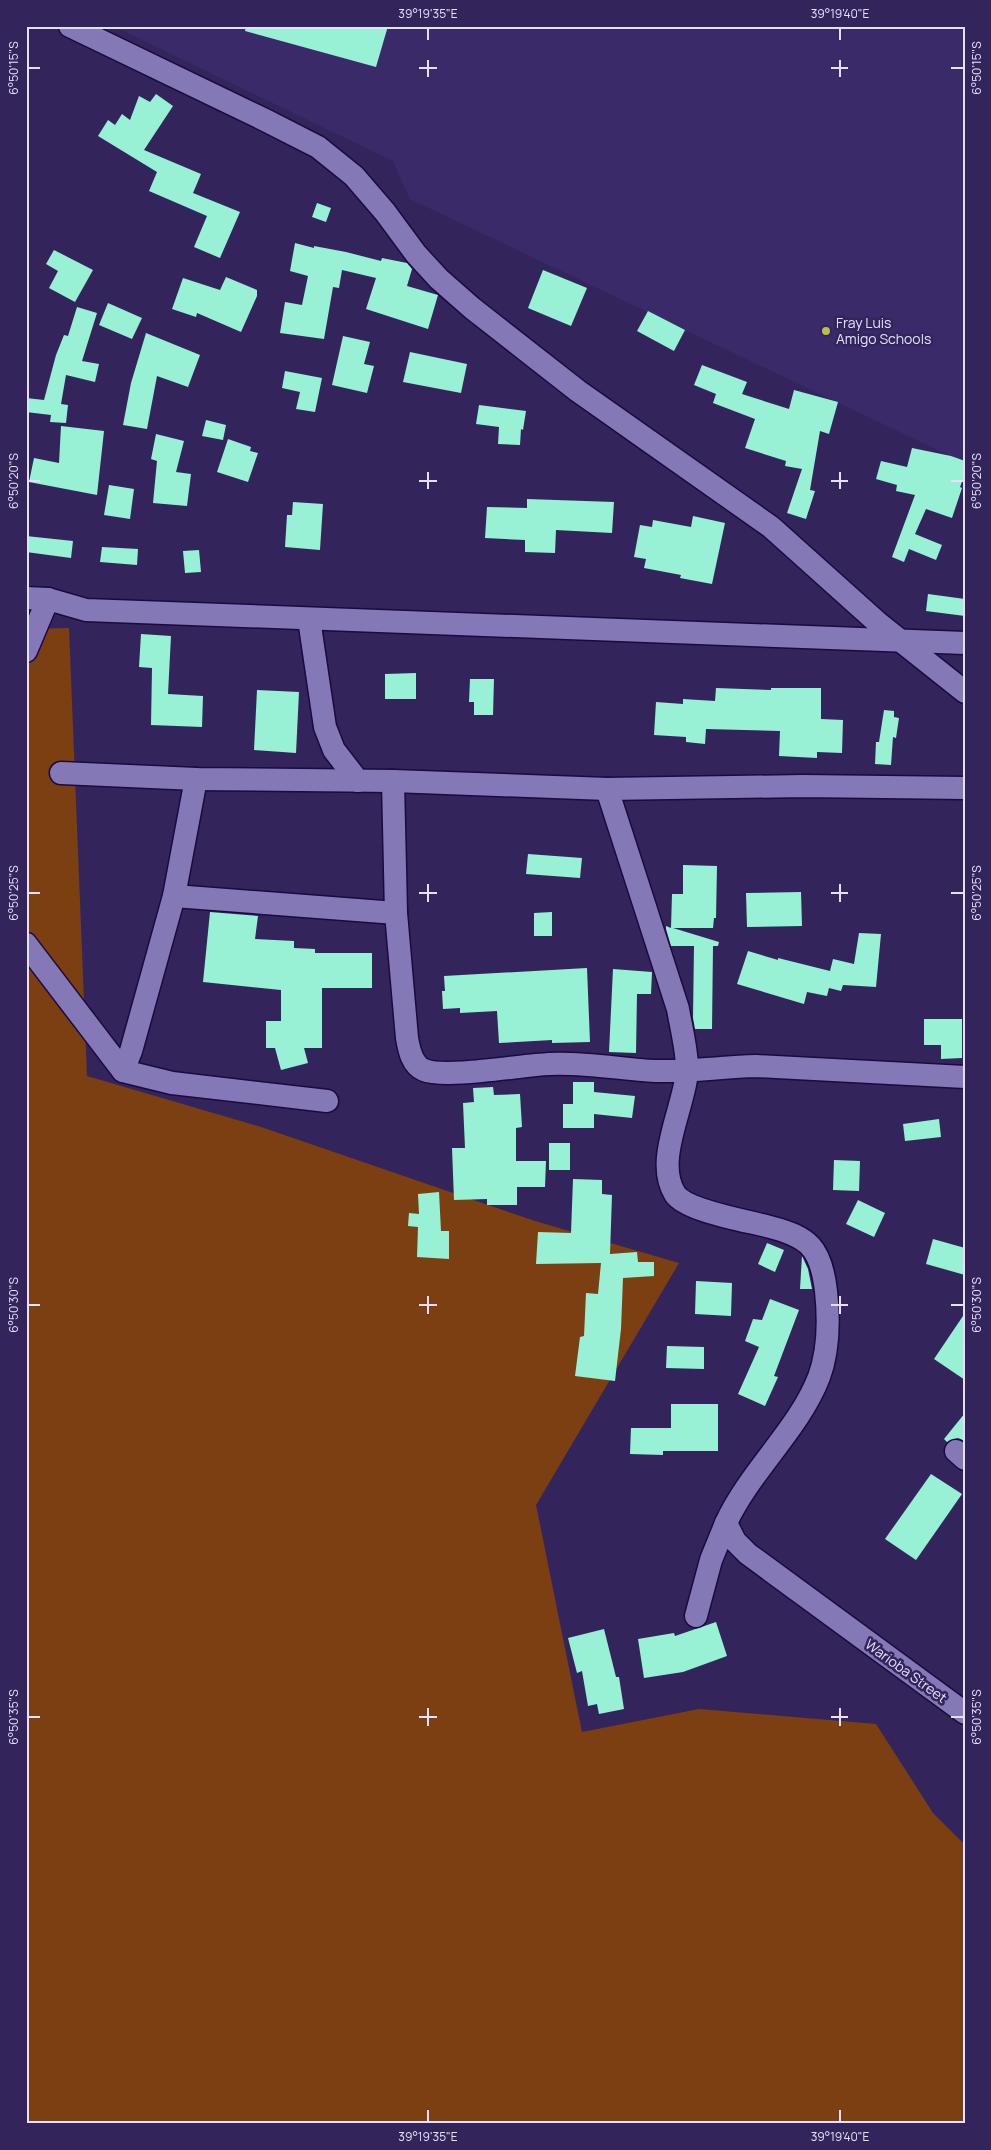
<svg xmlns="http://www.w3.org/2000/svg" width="991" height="2150" font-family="Manrope,sans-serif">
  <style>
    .built { fill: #3b2a69 }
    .green { fill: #7c3f12 }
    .building { fill: #98f1d5 }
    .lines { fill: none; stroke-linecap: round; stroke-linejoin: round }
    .minor-casing { stroke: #1c0940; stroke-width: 25 }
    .minor { stroke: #8478b7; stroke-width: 22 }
    .ticks { fill: none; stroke: #e5e1fd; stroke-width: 2 }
    .poi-dot { fill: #bac045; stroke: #33255c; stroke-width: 2 }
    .labels { text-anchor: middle; stroke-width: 5; stroke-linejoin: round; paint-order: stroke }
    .poi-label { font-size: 14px; fill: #e5e1fd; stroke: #33255c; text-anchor: start }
    .street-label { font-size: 14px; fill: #e5e1fd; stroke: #33255c }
    .neatline { fill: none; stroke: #e5e1fd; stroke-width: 2 }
    .ticks-label { font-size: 12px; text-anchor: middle; fill: #e5e1fd }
  </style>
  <rect width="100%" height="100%" fill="#33255c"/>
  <path class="built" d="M113 26H965V463L410 199 393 161Z"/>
  <path class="green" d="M69 628 87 1076 261 1127 535 1221 679 1263 536 1505 582 1732 699 1709 876 1724 933 1813 965 1845V2124H26V629Z"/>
  <g class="building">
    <path d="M246 26H388L376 67 245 31Z"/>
    <path d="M156 94 173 106 144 150 201 174 193 193 240 212 220 258 194 247 207 216 149 191 157 172 98 136 108 120 115 125 122 114 130 120 139 96 150 102Z"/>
    <path d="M317 203 331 208 326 222 312 217Z"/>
    <path d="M295 243 314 248V246L346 252 381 261 382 258 407 263 412 269 407 286 438 295 428 329 366 309 376 278 342 270 339 288 333 287 324 339 280 333 285 302 302 305 308 276 290 271Z"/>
    <path d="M54 250 93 270 75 302 49 288 58 271 46 264Z"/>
    <path d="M543 270 587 288 571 326 528 308Z"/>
    <path d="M226 277 257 290V296L241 332 197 313 196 317 172 309 183 278 220 290Z"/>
    <path d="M108 303 142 318 132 339 99 325Z"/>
    <path d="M77 307 97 313 82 361 99 364 95 382 66 375 61 404 68 405 66 423 50 422 51 415 26 412V398L44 400 56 355 64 335 68 336Z"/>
    <path d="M648 311 685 330 674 351 637 331Z"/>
    <path d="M146 333 200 355 188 387 157 376 147 429 123 425 131 383Z"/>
    <path d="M343 336 370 342 364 364 374 366 367 393 332 385Z"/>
    <path d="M410 352 467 364 461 393 403 382Z"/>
    <path d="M702 365 747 382 742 394 789 409 794 390 838 402 829 434 820 431 810 490 815 491 806 519 787 513 802 469 785 466 786 461 745 448 755 419 713 403 716 394 694 385Z"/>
    <path d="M285 371 322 378 315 412 296 409 300 392 282 388Z"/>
    <path d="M479 405 526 411 523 430 521 429 520 445 498 444 499 427 476 424Z"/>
    <path d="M206 420 226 425 223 440 202 436Z"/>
    <path d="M61 426 104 431 97 495 29 482 34 458 59 463Z"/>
    <path d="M156 434 184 441 176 472 191 474 187 506 153 503 157 461 151 459Z"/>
    <path d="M228 439 251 447 250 451 258 453 248 482 217 472Z"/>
    <path d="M912 448 951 456 965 461V474L960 487 962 488 952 518 926 509 915 534 942 545 936 560 909 549 904 562 892 557 915 495 896 491 897 485 876 479 881 461 907 467Z"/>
    <path d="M109 485 134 489 130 519 104 515Z"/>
    <path d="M527 499 614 502 612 533 556 530 555 553 525 552V540L485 538 487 507 527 508Z"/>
    <path d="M293 502 323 504 320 550 285 547 287 515H292Z"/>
    <path d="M693 516 725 523 712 584 680 578 681 575 644 568 646 559 634 557 640 525 652 527 653 520 691 527Z"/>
    <path d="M26 536 73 541 71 558 26 552Z"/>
    <path d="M102 547 138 549 137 565 100 562Z"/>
    <path d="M199 550 201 572 185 573 183 551Z"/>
    <path d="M928 594 965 599V616L926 611Z"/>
    <path d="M141 634 171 636 168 694 203 696 202 727 151 725 152 668 139 667Z"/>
    <path d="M416 673V699H385V674Z"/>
    <path d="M470 679H494L493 715H474V702H469Z"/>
    <path d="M716 688 771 690V688H821V719L843 720 842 753 817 752V758L779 756 780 731 706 729 705 744 686 742V737L654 735 656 702 683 704V699L715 701Z"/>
    <path d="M257 690 299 692 296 753 254 750Z"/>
    <path d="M884 710 894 711V717L899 718 896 738 893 737 891 765 875 764 876 742H879Z"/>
    <path d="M528 854 582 858 580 878 526 874Z"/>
    <path d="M683 865 717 866 716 918H714L713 928H673L719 942 718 946H713L712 1029H695L693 1018 694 946H671L666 929V926L671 928 672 894H683Z"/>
    <path d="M801 892 802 926 747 927 746 893Z"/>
    <path d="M210 912 258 916 255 939 294 941V948L315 949V953H372V988H322V1048H304L308 1063 281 1070 275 1048H266V1021H281V990L203 982Z"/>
    <path d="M552 912V936H534V913Z"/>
    <path d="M859 933 881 934 876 987 843 985 841 991 829 988 827 996 807 992 804 1004 737 984 748 951 778 960V958L830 971 833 959 854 964Z"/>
    <path d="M587 968 590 1042 552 1043V1040L499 1043 497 1011 460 1013V1008L443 1009 442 991H445L444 976Z"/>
    <path d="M613 969 652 972 651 994H637L636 1053 609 1052Z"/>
    <path d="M924 1019H962V1058L941 1059V1045H924Z"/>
    <path d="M573 1082H594V1092L635 1096 632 1118 594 1114V1128H563V1104H573Z"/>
    <path d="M493 1087 494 1095 520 1094 522 1127 516 1128V1161H546L545 1187H517V1205H487V1199L454 1200 452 1148H465L463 1103 474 1102 473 1088Z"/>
    <path d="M939 1119 941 1137 905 1141 903 1124Z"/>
    <rect x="549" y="1143" width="21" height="27"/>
    <path d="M834 1160 860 1161 859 1191 833 1190Z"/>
    <path d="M573 1179 602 1180V1194L612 1195 610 1254 637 1252 638 1262H654V1276L623 1278 621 1329 615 1381 575 1376 580 1337 584 1336 586 1293 598 1294 601 1263 536 1264 538 1232 571 1233Z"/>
    <path d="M439 1192 441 1231H449V1259L417 1257 418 1227 408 1226 409 1213 419 1214 418 1194Z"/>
    <path d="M858 1200 885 1213 874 1237 846 1224Z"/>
    <path d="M933 1239 965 1248V1275L926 1264Z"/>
    <path d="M767 1243 784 1250 775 1272 758 1264Z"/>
    <path d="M802 1256 808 1269 812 1289H800Z"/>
    <path d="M696 1281 732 1283 731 1316 695 1314Z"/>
    <path d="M770 1299 799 1310 774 1376 778 1377 765 1406 738 1394 759 1347 745 1341 753 1319 762 1320Z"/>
    <path d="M965 1313V1380L934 1359Z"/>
    <path d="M667 1346 704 1347V1369L666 1368Z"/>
    <path d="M671 1404H718V1451H663V1455L630 1454 631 1428H671Z"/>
    <path d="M965 1413V1441L958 1438 947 1442 944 1439Z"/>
    <path d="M931 1474 962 1494 916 1560 885 1539Z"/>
    <path d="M716 1622 727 1656 683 1672 644 1678 638 1639 674 1633 675 1636Z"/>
    <path d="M604 1629 616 1677H619L624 1709 599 1714 597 1704 588 1706 582 1671 577 1673 568 1638Z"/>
  </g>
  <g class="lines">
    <defs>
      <g id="minor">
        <path d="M70 26 265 120 318 147 354 176 385 212 416 254 439 279 472 308 578 391 771 527 877 622 965 692"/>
        <path d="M26 598 48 599 86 610 965 643"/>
        <path d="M309 619 325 727 334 750 358 781"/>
        <path d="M26 651 48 599"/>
        <path d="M61 773 196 779 393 781 607 789 803 786 965 788"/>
        <path d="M393 781 396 913 407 1038C409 1050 412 1065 424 1070 446 1079 522 1065 549 1064 583 1062 620 1069 655 1071 689 1072 722 1067 756 1066L965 1077"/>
        <path d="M607 789 678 1009C681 1027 688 1054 687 1072 684 1108 654 1161 675 1194 686 1211 748 1221 770 1227 809 1237 821 1248 826 1291 829 1319 829 1350 819 1377 799 1429 750 1471 726 1523L735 1541 748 1554 965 1713"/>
        <path d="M174 896 396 913"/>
        <path d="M26 944 123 1071 172 1083 327 1101"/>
        <path d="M123 1071 131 1051 174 896 196 779"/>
        <path d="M956 1451 965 1459"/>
        <path d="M696 1616 711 1560 726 1523"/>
      </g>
    </defs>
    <use href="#minor" class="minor-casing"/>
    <use href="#minor" class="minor"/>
  </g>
  <path class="ticks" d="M428 28V40M840 28V40M428 60V77M840 60V77M28 68H40M419 68H437M831 68H848M951 68H964M428 472V489M840 472V489M28 481H40M419 481H437M831 481H848M951 481H964M428 884V902M840 884V902M28 893H40M419 893H437M831 893H848M951 893H964M428 1296V1314M840 1296V1314M28 1305H40M419 1305H437M831 1305H848M951 1305H964M428 1708V1726M840 1708V1726M28 1717H40M419 1717H437M831 1717H848M951 1717H964M428 2110V2122M840 2110V2122"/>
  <circle class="poi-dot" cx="826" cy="331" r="5"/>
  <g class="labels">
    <g class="poi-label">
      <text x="836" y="328">Fray Luis<tspan x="836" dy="16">Amigo Schools</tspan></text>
    </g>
    <g class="street-label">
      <text transform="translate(906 1671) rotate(36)" y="5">Warioba Street</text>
    </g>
  </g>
  <rect width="991" height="2150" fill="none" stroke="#33255c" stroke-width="55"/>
  <rect x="28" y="28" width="936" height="2094" class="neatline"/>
  <g class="ticks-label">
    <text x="428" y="18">39°19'35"E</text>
    <text x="840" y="18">39°19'40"E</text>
    <text transform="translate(14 68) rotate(-90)" y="4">6°50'15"S</text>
    <text transform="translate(977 68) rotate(-90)" y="4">6°50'15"S</text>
    <text transform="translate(14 481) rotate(-90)" y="4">6°50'20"S</text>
    <text transform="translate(977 481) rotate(-90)" y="4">6°50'20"S</text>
    <text transform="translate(14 893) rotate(-90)" y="4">6°50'25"S</text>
    <text transform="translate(977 893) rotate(-90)" y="4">6°50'25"S</text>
    <text transform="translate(14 1305) rotate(-90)" y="4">6°50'30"S</text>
    <text transform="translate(977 1305) rotate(-90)" y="4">6°50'30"S</text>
    <text transform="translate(14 1717) rotate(-90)" y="4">6°50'35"S</text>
    <text transform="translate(977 1717) rotate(-90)" y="4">6°50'35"S</text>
    <text x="428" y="2141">39°19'35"E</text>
    <text x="840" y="2141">39°19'40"E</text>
  </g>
</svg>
